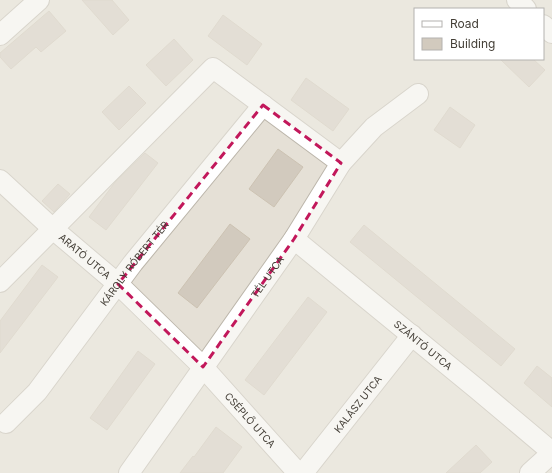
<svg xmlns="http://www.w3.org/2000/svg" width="552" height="473" font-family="Inter,sans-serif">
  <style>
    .residential { fill: #e5e0d6; fill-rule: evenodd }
    .building { fill: #d2cabe; stroke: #ccc2b2 }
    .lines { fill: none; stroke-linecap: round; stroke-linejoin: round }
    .minor-casing { stroke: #bcb6ab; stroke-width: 22 }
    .minor { stroke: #fff; stroke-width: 20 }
    .marked { fill: none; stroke: #c2185b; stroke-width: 3; stroke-dasharray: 8 5; stroke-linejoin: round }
    .labels { text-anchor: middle; stroke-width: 3; stroke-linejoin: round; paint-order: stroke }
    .street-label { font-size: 10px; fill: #443f37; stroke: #fff }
  </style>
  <rect width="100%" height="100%" fill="#f1eee7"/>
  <path class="residential" d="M0 0H552V473H0ZM415 9H543V59H415Z"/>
  <g class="building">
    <path d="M82 0H112L129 20 113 35Z"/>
    <path d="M49 11 66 31 41 52 36 47 11 69 0 57V53Z"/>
    <path d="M223 15 262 44 247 65 208 36Z"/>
    <path d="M174 39 193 60 166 86 146 65Z"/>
    <path d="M500 59H533L545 70 529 87Z"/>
    <path d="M306 78 349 109 333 131 291 100Z"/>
    <path d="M129 86 146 103 119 130 102 112Z"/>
    <path d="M450 107 475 125 460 148 434 130Z"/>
    <path d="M278 149 303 167 274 207 249 189Z"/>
    <path d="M145 153 158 163 106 230 89 217 116 181Z"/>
    <path d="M58 184 70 194 54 212 42 201Z"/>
    <path d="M230 224 250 239 197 308 178 293Z"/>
    <path d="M364 225 515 349 501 366 350 242Z"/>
    <path d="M42 265 58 277 0 353V321Z"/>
    <path d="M308 297 327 312 264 395 245 380Z"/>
    <path d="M138 351 155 364 107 430 90 418Z"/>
    <path d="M537 366 552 378V407L524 383Z"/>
    <path d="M216 427 242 447 223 473H180L193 456 194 457Z"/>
    <path d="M476 445 492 462 480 473H446Z"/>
  </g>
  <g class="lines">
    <defs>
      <g id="minor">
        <path d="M517 0 526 9"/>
        <path d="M543 25 552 33"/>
        <path d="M0 35 39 0"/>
        <path id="s1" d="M0 180 53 229 118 284 203 367 298 473"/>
        <path id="s2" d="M294 239 477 389 552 452"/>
        <path d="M0 282 213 68 341 163"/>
        <path id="s3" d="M6 423 37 392 133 263 263 105"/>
        <path id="s4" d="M129 473 294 239 341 163 374 127 418 94"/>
        <path id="s5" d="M303 473 412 335"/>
        <path d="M530 473 552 453"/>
      </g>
    </defs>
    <use href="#minor" class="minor-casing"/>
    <use href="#minor" class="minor"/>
  </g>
  <path d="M0 0H552V473H0ZM263 105 341 163 294 239 203 367 118 284Z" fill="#f1eee7" fill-opacity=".55" fill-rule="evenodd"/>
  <path class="marked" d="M263 105 341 163 294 239 203 367 118 284Z"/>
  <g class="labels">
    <g class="street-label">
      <text dy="4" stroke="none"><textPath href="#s1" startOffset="114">ARATÓ UTCA</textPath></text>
      <text dy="4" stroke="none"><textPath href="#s3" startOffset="205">KÁROLY RÓBERT TÉR</textPath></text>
      <text dy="4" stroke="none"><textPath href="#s4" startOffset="240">TÉL UTCA</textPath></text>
      <text dy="4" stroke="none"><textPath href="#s2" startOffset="167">SZÁNTÓ UTCA</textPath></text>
      <text dy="4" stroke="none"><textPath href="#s5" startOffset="88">KALÁSZ UTCA</textPath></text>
      <text dy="4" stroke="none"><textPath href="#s1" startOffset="347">CSÉPLŐ UTCA</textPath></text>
    </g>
  </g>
  <rect x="414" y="8" width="130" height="52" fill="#ffffff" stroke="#b4b2af"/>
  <rect x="422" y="21" width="20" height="6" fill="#ffffff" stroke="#b4b2af"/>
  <text x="450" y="28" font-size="12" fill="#443f37">Road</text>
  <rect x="422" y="38" width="20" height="12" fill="#d2cabe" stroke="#b4b2af"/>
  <text x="450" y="48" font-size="12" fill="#443f37">Building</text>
</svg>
